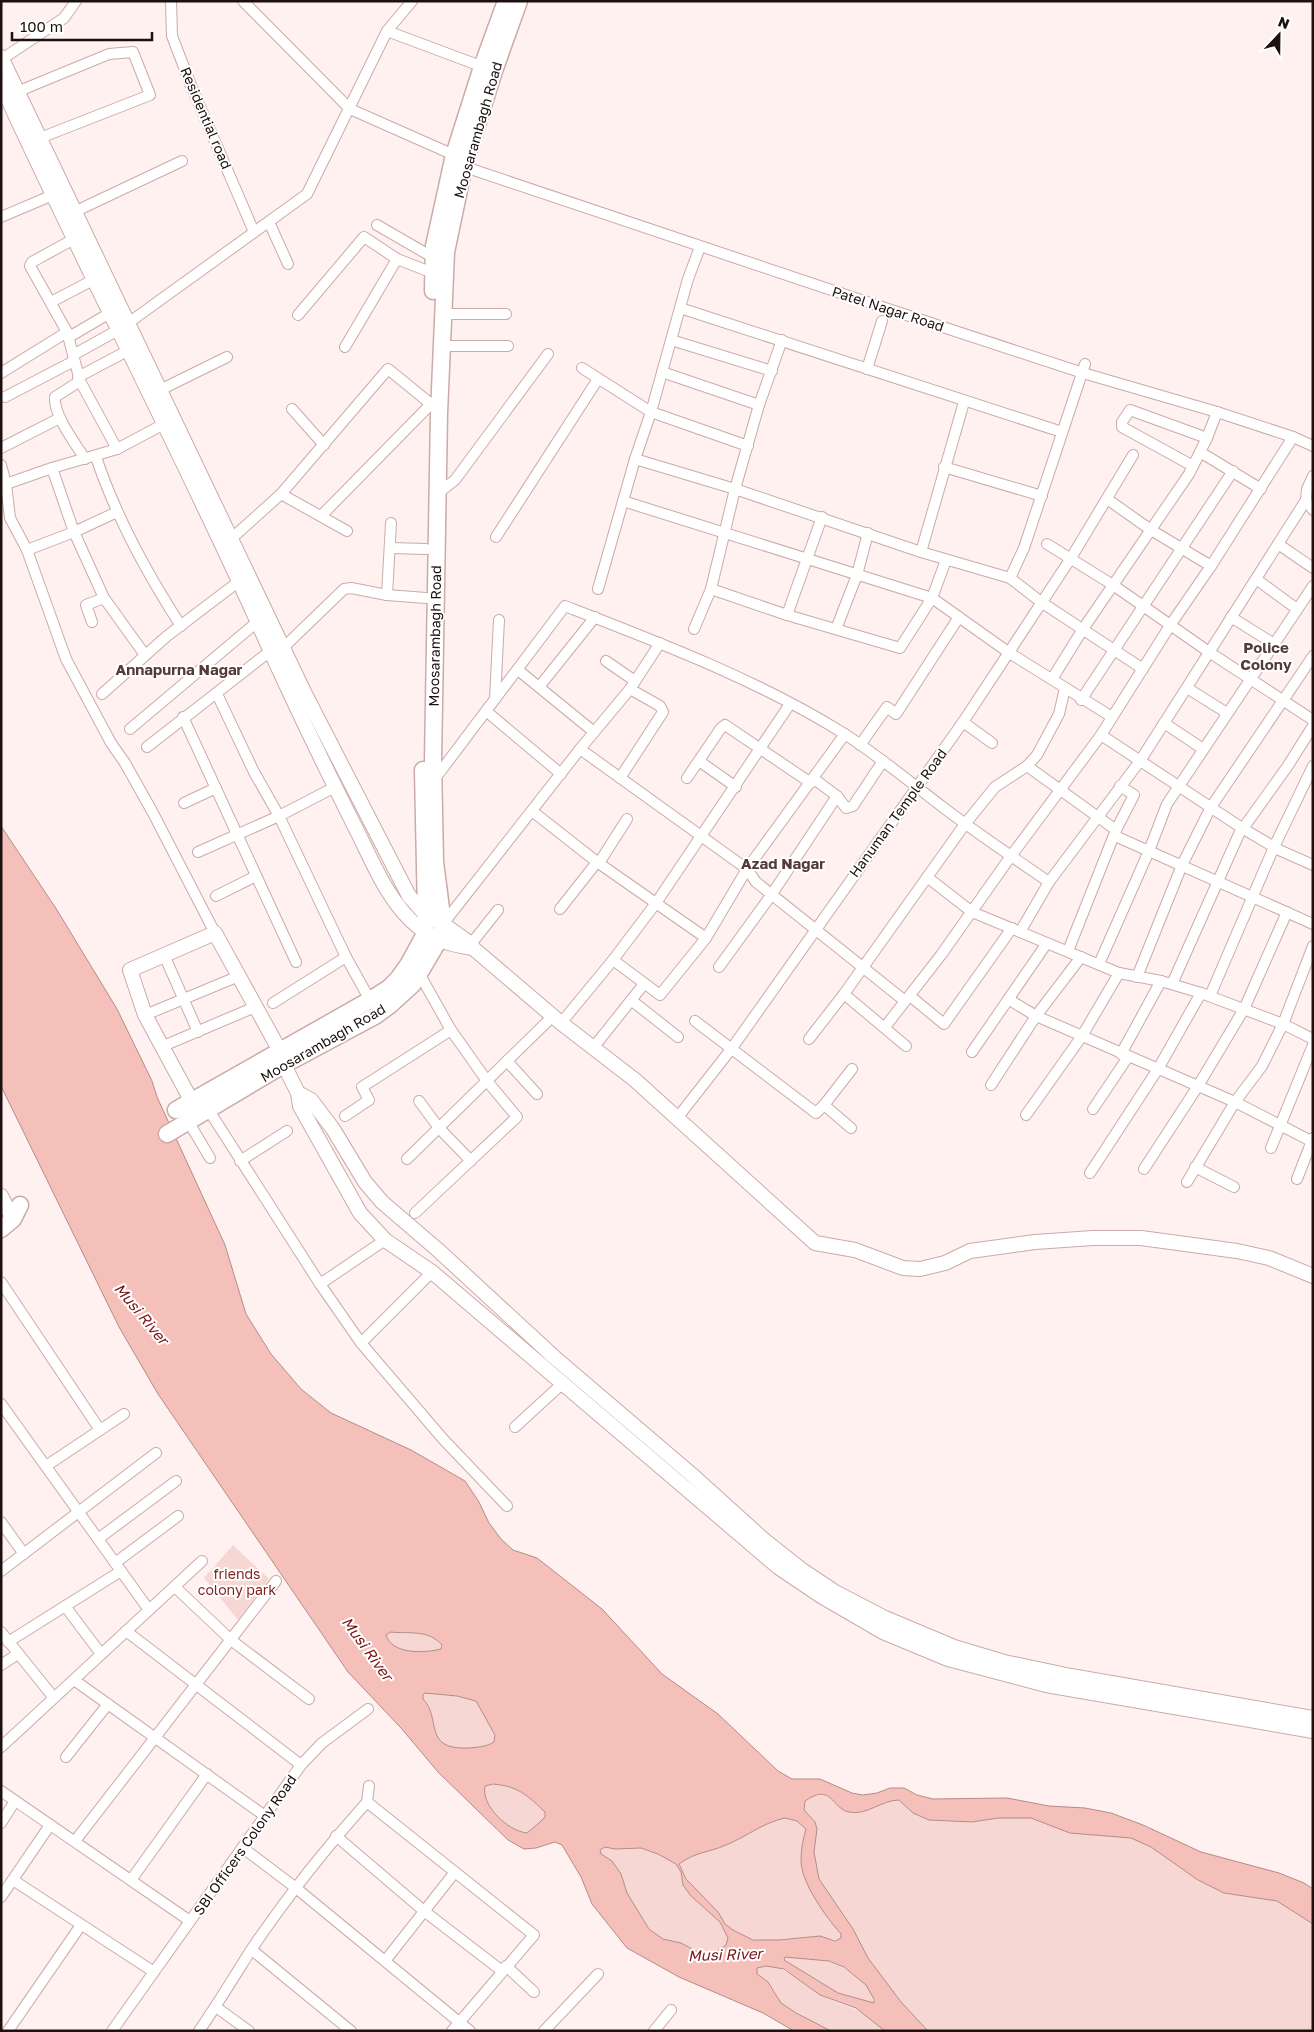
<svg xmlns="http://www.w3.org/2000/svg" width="1314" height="2032" font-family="'Golos Text',sans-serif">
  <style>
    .green { fill: #f6d7d4 }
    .water { fill: #f5c0ba; stroke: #b48c87; fill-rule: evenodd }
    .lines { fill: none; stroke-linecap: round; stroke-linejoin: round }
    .street-casing { stroke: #cbaba8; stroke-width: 12 }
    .secondary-casing { stroke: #cbaba8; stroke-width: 16 }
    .primary-casing { stroke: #cbaba8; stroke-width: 19 }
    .street { stroke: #fff; stroke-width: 10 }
    .secondary { stroke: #fff; stroke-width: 14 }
    .primary { stroke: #fff; stroke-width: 16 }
    .labels { text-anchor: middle; stroke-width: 4; stroke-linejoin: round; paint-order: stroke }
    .street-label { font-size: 14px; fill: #1c1110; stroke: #fff }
    .park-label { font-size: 14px; fill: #821f1f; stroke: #fff }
    .neighbourhood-label { font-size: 15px; font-weight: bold; fill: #553c39; stroke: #fff }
    .water-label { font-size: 15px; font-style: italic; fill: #771316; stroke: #fff }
  </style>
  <rect width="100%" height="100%" fill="#fef1ef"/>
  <g class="green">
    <path d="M233 1545 269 1579 238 1620 204 1578Z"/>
    <path d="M390 1632C408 1635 428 1629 442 1645L441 1649C425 1653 392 1655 386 1635Z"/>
    <path d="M425 1693 457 1696 476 1701 495 1735 494 1742C486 1747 478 1747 468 1748 422 1750 442 1718 423 1699V1695Z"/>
    <path d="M493 1784C518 1786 527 1795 545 1812V1817L539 1823 527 1833C508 1831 481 1806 485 1786Z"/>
    <path d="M824 1795C828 1796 832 1798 835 1800 839 1804 841 1809 846 1811 863 1818 882 1800 900 1800L913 1813 929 1820 972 1822 998 1818H1031L1070 1833 1131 1838 1151 1847 1198 1880 1224 1893 1277 1901 1313 1924V2031H928L901 2002 868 1958 853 1929 819 1879 814 1852 817 1829 815 1822 804 1810 805 1801 812 1796Z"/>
    <path d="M785 1818 797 1821 806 1829C803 1839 801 1850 801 1860 801 1883 826 1917 841 1934V1938C832 1942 821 1936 811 1937 783 1940 747 1947 726 1925 721 1920 720 1913 715 1909 700 1895 687 1883 679 1864 697 1851 707 1853 726 1845 748 1836 761 1823 785 1818Z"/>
    <path d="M605 1847 615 1849 641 1848 658 1854 676 1864 681 1872 683 1885 691 1896 720 1922 728 1938 726 1945C705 1958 704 1953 683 1944 676 1941 667 1942 661 1938 646 1928 633 1908 626 1891 619 1873 618 1866 601 1854L600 1850Z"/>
    <path d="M785 1957C820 1958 833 1958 861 1980 867 1986 874 1995 874 2003L838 1993 784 1960Z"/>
    <path d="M762 1966C787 1965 800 1983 820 1995 844 2008 866 2007 885 2031H831L796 2013 781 2003 774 1990 757 1974V1968Z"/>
  </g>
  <path class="water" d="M1 826 57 910 117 1009 152 1081 157 1097 225 1245 246 1314 271 1354 301 1389 331 1413 411 1450 465 1481 479 1502 489 1523 501 1539 513 1550 537 1558 602 1609 662 1674 718 1714 778 1771 792 1779H820L852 1793 863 1795 877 1793 890 1788H904L917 1795 933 1799 1007 1798 1049 1806 1085 1808 1111 1813 1143 1825 1201 1852 1279 1873 1304 1883 1313 1889V1924L1277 1901 1224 1893 1198 1880 1151 1847 1131 1838 1070 1833 1031 1818H998L972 1822 929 1820 913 1813 899 1800C882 1800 866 1816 849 1812 832 1809 832 1782 805 1801L804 1810 815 1822 817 1829 814 1852 819 1879 853 1929 868 1958 901 2002 928 2031H885L856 2008 820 1995 784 1969 766 1966 757 1968V1974L768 1982 781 2003 796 2013 831 2031H794L763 2013 679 1977 627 1948 592 1904 581 1877 562 1845 555 1842 536 1848 524 1849 508 1840 438 1772 401 1728 348 1672 158 1394 119 1327 1 1086ZM390 1632C408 1634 428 1629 442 1645L441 1649C425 1653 392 1655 386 1635ZM425 1693 457 1696 476 1701 495 1735 494 1742C486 1747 478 1747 468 1748 422 1750 442 1718 423 1699V1695ZM493 1784C518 1786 527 1795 545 1812V1817L539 1823 527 1833C508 1831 481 1806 485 1786ZM785 1818 797 1821 806 1829C803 1839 801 1850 801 1860 801 1883 826 1917 841 1934V1938L835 1941 820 1936 779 1940H753L733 1930 725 1924 718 1912 686 1879 679 1864C697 1851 708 1853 726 1845 748 1836 762 1823 785 1818ZM605 1847 615 1849 641 1848 658 1854 676 1864 681 1872 683 1885 691 1896 720 1922 728 1938 726 1945 712 1954 698 1952 681 1943 663 1939 649 1929 627 1893 621 1874 612 1861 601 1854 600 1850ZM785 1957 829 1961 844 1967 866 1985 874 1999V2003L838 1993 784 1960Z"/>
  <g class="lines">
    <defs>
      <g id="street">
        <path d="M171 1 172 36 192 88 254 232"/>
        <path d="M243 1 350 109 454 155"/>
        <path d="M387 31 486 68"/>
        <path d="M2 59 64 18 76 1"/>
        <path d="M19 91 109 54 133 52 150 95 40 138"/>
        <path d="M459 165 885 308 1083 373 1217 412 1293 437 1313 446"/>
        <path d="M74 212 182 161"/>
        <path d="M1 217 53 195"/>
        <path d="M269 222 288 264"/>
        <path d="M377 225 434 258"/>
        <path d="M74 239 32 262 30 266 67 332 80 381 117 449"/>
        <path d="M51 302 93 280"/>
        <path d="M680 308 1062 432"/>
        <path d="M443 314H506"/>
        <path d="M298 315 364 237 397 259 433 273"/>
        <path d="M69 337 110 313"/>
        <path d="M671 340 772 371"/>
        <path d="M441 346H508"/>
        <path d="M345 347 397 259"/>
        <path d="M73 355 120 329 307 194 387 31 412 1"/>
        <path d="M582 368 651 412 748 446"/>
        <path d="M867 369 882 321"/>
        <path d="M662 372 759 405"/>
        <path d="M1 373 67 332"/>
        <path d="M78 377 129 350"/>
        <path d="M80 381 55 397C53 415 76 444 85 459"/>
        <path d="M160 390 227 357"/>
        <path d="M5 397 74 361"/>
        <path d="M292 409 324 445"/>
        <path d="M1 448 60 418"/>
        <path d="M1200 452 1261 489"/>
        <path d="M96 457C116 517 146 572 181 626"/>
        <path d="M635 459 735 489 921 552 1010 578 1041 602 1143 669"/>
        <path d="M1 465 6 484 10 518 27 550 66 659 111 743 125 763 153 813 215 933"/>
        <path d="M1193 466 1122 427V422L1130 410 1207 438"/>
        <path d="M944 467 1042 496"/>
        <path d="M1313 476 1307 489 1306 500 1313 510"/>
        <path d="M6 484 52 468"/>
        <path d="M438 493 455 480 548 354"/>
        <path d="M281 494 347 531"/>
        <path d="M1107 499 1151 530 1211 566"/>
        <path d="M623 501 932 598 1008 652 1112 717"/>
        <path d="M496 537 598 379"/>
        <path d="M231 539 281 494 388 369 431 404 321 516"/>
        <path d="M1047 544 1113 585 1209 652 1313 720"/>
        <path d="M1278 544 1313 568"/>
        <path d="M391 548 426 549"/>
        <path d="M27 550 74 532 117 512"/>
        <path d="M921 552 964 402"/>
        <path d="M1010 578 1024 548 1085 364"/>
        <path d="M1256 579 1297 609"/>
        <path d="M598 589 635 459 651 412 688 279 700 247"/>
        <path d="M711 589 787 615 900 648 932 598 946 560"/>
        <path d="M387 595 391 523"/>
        <path d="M787 615 822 517"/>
        <path d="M1231 617 1274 644"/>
        <path d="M92 622 86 605 104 598"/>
        <path d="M694 629 711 589 735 489 759 405 782 340"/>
        <path d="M836 629 857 575 868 533"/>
        <path d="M284 647 344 589 351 588 387 595 426 598"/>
        <path d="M145 655 104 598 74 532 52 468 117 449 164 424"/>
        <path d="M606 661 635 681"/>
        <path d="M518 670 594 732"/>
        <path d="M1052 679 1083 629 1189 474 1207 438 1217 412"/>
        <path d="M539 687 595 617"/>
        <path d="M1187 688 1227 713"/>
        <path d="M102 694 167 636 238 582"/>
        <path d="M217 694 254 772 279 816 346 957 370 1000"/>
        <path d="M495 699 499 620"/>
        <path d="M1081 700 1233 471"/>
        <path d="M486 711 561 774"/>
        <path d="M183 717 296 962"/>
        <path d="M963 722 992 743"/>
        <path d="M1164 723 1203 749"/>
        <path d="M130 729 257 622"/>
        <path d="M1101 735 1242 828 1279 850 1313 865"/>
        <path d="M860 745 887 707 896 714 959 617"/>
        <path d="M147 747 269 652"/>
        <path d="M580 749 747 869 756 882 905 1001"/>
        <path d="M699 761 736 787"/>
        <path d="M1027 766 1116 830"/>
        <path d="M620 778 663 712 660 706 630 689"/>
        <path d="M687 778 721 728 725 725 811 783"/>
        <path d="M814 779 837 796"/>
        <path d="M434 780 565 606C658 642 758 680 843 733 879 756 911 783 944 808 978 834 1014 858 1049 882"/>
        <path d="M184 803 216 788"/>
        <path d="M532 811 597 862 706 938"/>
        <path d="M1115 836 1313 924"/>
        <path d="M198 852 279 816 335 787"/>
        <path d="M599 863 627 819"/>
        <path d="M927 877 972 912 1119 973 1161 981 1201 993 1283 1024 1313 1039"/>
        <path d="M216 896 256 876"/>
        <path d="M560 909 597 862"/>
        <path d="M443 924 580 749 630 689 660 643"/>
        <path d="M1020 932 1049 882 1140 761 1306 500"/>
        <path d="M471 944 498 910"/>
        <path d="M1068 951 1116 830 1134 795 1120 786"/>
        <path d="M164 955 198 1032"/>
        <path d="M613 960 660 995 706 938 747 869 845 734"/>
        <path d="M1099 964 1149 851 1167 804 1313 586"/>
        <path d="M719 967 772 894 837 796 846 808 853 806 883 761"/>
        <path d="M1137 977 1182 865 1211 807 1313 656"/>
        <path d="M1172 984 1239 834 1287 767 1313 726"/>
        <path d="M844 994 906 1046"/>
        <path d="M910 996 944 1024 1012 928"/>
        <path d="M1210 996 1274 847 1313 766"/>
        <path d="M1008 999 1036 1016 1235 1102 1313 1142"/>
        <path d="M631 1000 678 1037"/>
        <path d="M273 1003 346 957"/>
        <path d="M145 1015 239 976"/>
        <path d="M695 1021 816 1113 824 1105 852 1069"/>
        <path d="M561 1023 613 960 656 903 790 704"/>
        <path d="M885 1027 941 955 1011 856 1101 735 1171 624 1211 566 1293 437"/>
        <path d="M809 1039 844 994 965 824 995 787 1027 766 1037 755 1059 714 1065 688"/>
        <path d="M161 1047 255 1007"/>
        <path d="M593 1048 644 984"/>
        <path d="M972 1052 1047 943"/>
        <path d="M1121 1054 1161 981"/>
        <path d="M507 1061 537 1094"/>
        <path d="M991 1085 1036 1016 1081 957"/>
        <path d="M419 1101 439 1128 471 1161"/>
        <path d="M824 1105 851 1128"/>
        <path d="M208 1109 320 1284 361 1343 443 1439 507 1506"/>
        <path d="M1093 1109 1128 1057"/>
        <path d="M1026 1115 1082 1036 1119 973"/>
        <path d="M345 1116 369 1100 362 1087 451 1030"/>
        <path d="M678 1117 732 1048 963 722 1071 558 1133 455"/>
        <path d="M188 1121 210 1158"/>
        <path d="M1271 1148 1313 1045"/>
        <path d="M407 1159 553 1016"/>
        <path d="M240 1161 287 1131"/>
        <path d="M1195 1167 1234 1187"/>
        <path d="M1144 1169 1198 1086 1244 1009 1287 912"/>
        <path d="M1090 1173 1158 1069 1201 993"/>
        <path d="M1297 1179 1313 1138"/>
        <path d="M1187 1182 1235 1102 1262 1066 1283 1024 1313 946"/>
        <path d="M415 1213 517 1117 487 1081 451 1030 420 975"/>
        <path d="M1 1282 100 1430 124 1414"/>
        <path d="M320 1284 385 1240"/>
        <path d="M361 1343 432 1272"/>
        <path d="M1 1404 149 1610"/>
        <path d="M515 1427 563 1383"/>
        <path d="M46 1466 100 1430"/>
        <path d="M1 1522 24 1554"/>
        <path d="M98 1539 176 1481"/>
        <path d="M115 1563 178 1516"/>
        <path d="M1 1571 156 1453"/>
        <path d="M175 1587 231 1640 309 1699"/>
        <path d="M65 1606 101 1654"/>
        <path d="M126 1631 301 1765"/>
        <path d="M1 1632 54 1698"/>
        <path d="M8 1642 121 1571"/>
        <path d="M1 1665 18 1654"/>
        <path d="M74 1680 265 1816"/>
        <path d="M1 1747 202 1561"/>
        <path d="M66 1757 108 1704"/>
        <path d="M1 1791 190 1921"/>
        <path d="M367 1802 369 1786"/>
        <path d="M1 1823 15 1801"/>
        <path d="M336 1836 424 1911 502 1971"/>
        <path d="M75 1841 276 1581"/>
        <path d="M243 1848 296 1888 470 2031"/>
        <path d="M13 1880 154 1972"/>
        <path d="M131 1880 207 1774"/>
        <path d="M1 1897 50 1825"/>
        <path d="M252 1950 351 2031"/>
        <path d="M385 1961 455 1872"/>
        <path d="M506 1966 534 1992"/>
        <path d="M216 2007 249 2031"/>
        <path d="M8 2031 81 1925"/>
        <path d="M112 2031 301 1765 322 1743 368 1709"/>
        <path d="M199 2031C217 2005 234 1977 251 1950 286 1898 325 1849 367 1802L534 1935 452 2031"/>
        <path d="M544 2031 598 1974"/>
        <path d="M654 2031 671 2010"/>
      </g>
      <g id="secondary">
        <path d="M1 57 305 694 409 896 426 915 443 924 471 944 474 949 561 1023 635 1080 815 1243 855 1250 903 1268 920 1269 945 1263 970 1251 1035 1242 1093 1238H1141L1237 1251 1269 1258 1313 1276"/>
        <path d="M1 84C84 266 177 443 259 625 289 693 321 759 354 825 369 854 382 888 404 913 424 936 443 944 473 948"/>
        <path d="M284 1065 298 1093 300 1106 360 1213 385 1240 432 1272 778 1567 821 1596 883 1632 948 1659 1046 1685 1313 1731"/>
        <path d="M298 1093 311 1100 333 1129 365 1182 382 1202 438 1250 554 1357 691 1474 764 1540 802 1570 835 1592 885 1618 954 1647 1004 1662 1071 1676 1313 1718"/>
        <path d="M191 1100 145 1015 130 970 215 933 280 1051"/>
        <path d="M1 1196 13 1219"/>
      </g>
      <g id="primary">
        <path d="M433 291 434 246 454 155 482 67 506 1"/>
        <path d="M176 1110 370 1000 389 988 398 979 408 965 425 934 426 915 423 770"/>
        <path d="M167 1134 278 1068 375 1016 390 1005 413 984 439 940 443 924 435 862 433 761 439 413 446 252 464 166 494 71 519 1"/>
        <path d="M1 1229 13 1219 20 1205"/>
      </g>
    </defs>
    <use href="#street" class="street-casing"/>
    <use href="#secondary" class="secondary-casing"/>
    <use href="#primary" class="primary-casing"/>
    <use href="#street" class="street"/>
    <use href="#secondary" class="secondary"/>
    <use href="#primary" class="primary"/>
  </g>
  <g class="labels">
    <g class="street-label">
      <text transform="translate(206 118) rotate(67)" y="5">Residential road</text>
      <text transform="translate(478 130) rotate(-74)" y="5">Moosarambagh Road</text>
      <text transform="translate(888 309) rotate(18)" y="5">Patel Nagar Road</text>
      <text transform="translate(435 636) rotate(-89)" y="5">Moosarambagh Road</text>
      <text transform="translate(898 813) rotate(-54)" y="5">Hanuman Temple Road</text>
      <text transform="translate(323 1043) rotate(-30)" y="5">Moosarambagh Road</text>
      <text transform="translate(245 1845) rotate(-55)" y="5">SBI Officers Colony Road</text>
    </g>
    <g class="park-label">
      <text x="237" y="1579">friends<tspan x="237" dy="16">colony park</tspan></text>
    </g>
    <g class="neighbourhood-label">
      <text x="1266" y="653">Police<tspan x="1266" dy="17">Colony</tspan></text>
      <text x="179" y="675">Annapurna Nagar</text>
      <text x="783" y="869">Azad Nagar</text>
    </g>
    <g class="water-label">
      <text transform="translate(141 1314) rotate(50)" y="5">Musi River</text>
      <text transform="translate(367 1649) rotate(54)" y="5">Musi River</text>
      <text transform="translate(725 1955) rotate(-2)" y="5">Musi River</text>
    </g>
  </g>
  <rect width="1314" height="2032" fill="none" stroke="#1c1110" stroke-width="5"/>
  <g transform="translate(1279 35) rotate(22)" stroke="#ffffff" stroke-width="4" paint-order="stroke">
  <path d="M0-4L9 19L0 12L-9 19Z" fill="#1c1110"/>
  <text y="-8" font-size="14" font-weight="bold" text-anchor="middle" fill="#1c1110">N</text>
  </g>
  <path d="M12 32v8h140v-8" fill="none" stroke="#1c1110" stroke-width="2.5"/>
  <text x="20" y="32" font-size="15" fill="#1c1110" stroke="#ffffff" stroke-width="4" paint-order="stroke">100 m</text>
</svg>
